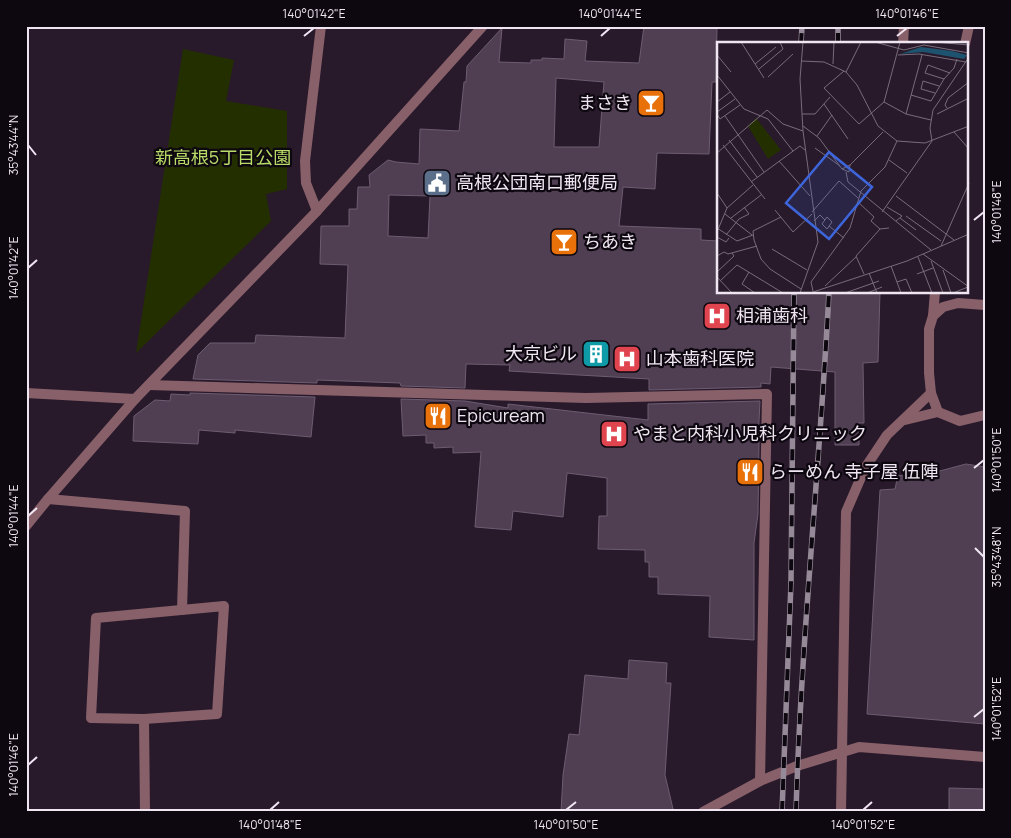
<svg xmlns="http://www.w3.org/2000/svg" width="1011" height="838" font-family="Manrope,'Noto Sans JP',sans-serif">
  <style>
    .green { fill: #242f00 }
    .building { fill: #503f53; stroke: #6e5c72; fill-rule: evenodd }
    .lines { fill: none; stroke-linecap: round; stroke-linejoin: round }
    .street { stroke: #886069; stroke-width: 10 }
    .rail-casing { stroke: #968a98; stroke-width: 5.5 }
    .rail { stroke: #0d070f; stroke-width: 4; stroke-dasharray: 11; stroke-linecap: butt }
    .ticks { fill: none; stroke: #f0e6f2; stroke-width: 2 }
    .labels { text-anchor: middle; stroke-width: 4.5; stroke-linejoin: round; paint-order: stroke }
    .poi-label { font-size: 18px; fill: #f0e6f2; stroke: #0d070f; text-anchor: start }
    .park-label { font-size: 18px; fill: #b9db67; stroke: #0d070f }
    .inset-road { fill: none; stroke: #786c7b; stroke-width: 1 }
    .view { fill: #3d65dc; fill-opacity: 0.15; stroke: #3d65dc; stroke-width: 2.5 }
    .inset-edge { fill: none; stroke: #f0e6f2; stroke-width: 2.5 }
    .neatline { fill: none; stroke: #f0e6f2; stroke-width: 2 }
    .ticks-label { font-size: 12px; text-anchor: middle; fill: #f0e6f2 }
  </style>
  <rect width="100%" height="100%" fill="#281a2b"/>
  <path class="green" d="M183 49 234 60 226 101 287 111V189L266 194 271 221 136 353Z"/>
  <g class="building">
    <path d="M644 26H717L716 82H712L709 154 657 153 655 189 623 187 619 226 701 229V240L718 241V292H880L878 362 863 363 864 423H859V445H835V372L771 367 770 384 761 383V387L649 390V379L509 371 510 365 466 364 465 388 401 386 400 383 317 380V383L193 379 198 355 210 343H255L256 335 345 338 348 265 320 264 321 226H349V209H357L358 187H370L369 175 388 160 396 162 419 164 420 129 459 131 464 82H466L467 66 502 28 499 62 531 63V60H542V58L564 59 565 39 587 41 585 61 639 63ZM556 78 604 82 599 147H554ZM389 195 430 196 428 238 388 236Z"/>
    <path d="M190 393 315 397 311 437 235 430V433L199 430 198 444 133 441 134 416 155 400 170 401 171 394 190 395Z"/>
    <path d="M401 399 465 401 508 408V404L648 420V404L760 401 758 442H759L758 514 754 543V640L709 637 710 596 658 594V577H649V562H645V550L598 549 599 516H607V478L567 473 563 517 513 511 511 530 475 527 481 452 453 453V447L434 448V443H426V435L403 436Z"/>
    <path d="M966 464 985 467V724L867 714 880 490 895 489 898 475 913 478 916 471 936 472Z"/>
    <path d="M629 660 667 663 666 683H671L665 775 673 809 662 812H561L563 775 569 734 579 735 585 675 628 679Z"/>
    <path d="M949 788 985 789V812H949Z"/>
  </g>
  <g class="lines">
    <g class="street">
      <path d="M903 44 904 26"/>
      <path d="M965 44 969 26"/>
      <path d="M317 211 306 183 305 161 321 26"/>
      <path d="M985 305 958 303 943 307 933 316 929 329V373L931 393 938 412 960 421 985 415"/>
      <path d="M933 316 935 292"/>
      <path d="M149 385 586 398 767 394 760 781"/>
      <path d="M26 393 135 399"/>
      <path d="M905 420 938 412"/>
      <path d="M48 499 185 511 182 610"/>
      <path d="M26 526 48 499 135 399 317 211 483 26"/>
      <path d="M224 606 217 714 144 719 91 718 96 618Z"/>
      <path d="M144 719 145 812"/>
      <path d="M703 812 760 781 797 766 859 747 985 757"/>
      <path d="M841 812 846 512 865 468 887 435 931 393"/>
    </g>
    <defs>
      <g id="rail">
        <path d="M801 44 802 26"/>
        <path d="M838 44V26"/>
        <path d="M782 812 791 583 794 292"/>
        <path d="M796 812C801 638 820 466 829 292"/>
      </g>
    </defs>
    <use href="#rail" class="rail-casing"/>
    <use href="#rail" class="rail"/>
  </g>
  <path class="ticks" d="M304 36 314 28M601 36 610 28M897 36 907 28M28 145 36 155M974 220 984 212M28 268 37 260M974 468 984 460M28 516 37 508M975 548 984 557M974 717 984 709M28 765 37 757M270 810 279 802M566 810 576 802M863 810 872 802"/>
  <defs>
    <symbol id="bar-square" viewBox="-11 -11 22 22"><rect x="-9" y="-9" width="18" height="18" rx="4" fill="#e8710a" stroke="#0d070f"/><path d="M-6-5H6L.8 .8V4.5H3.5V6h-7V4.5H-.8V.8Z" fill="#fff"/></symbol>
    <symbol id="civic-square" viewBox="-11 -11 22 22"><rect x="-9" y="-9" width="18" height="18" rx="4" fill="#5c6f8a" stroke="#0d070f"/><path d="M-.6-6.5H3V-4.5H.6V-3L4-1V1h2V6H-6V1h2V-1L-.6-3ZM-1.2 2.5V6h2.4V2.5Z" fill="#fff"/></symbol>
    <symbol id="hospital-square" viewBox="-11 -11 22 22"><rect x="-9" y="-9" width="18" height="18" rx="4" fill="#e0444e" stroke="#0d070f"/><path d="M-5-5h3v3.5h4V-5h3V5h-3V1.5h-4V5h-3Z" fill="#fff"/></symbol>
    <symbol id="building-square" viewBox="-11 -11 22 22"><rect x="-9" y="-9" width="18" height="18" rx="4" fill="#0f9aa8" stroke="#0d070f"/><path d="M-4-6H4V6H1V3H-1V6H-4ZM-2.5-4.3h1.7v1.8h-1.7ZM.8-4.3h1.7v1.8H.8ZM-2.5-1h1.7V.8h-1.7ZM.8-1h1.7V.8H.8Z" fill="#fff"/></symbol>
    <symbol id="restaurant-square" viewBox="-11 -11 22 22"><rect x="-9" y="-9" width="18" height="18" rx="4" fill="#e8710a" stroke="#0d070f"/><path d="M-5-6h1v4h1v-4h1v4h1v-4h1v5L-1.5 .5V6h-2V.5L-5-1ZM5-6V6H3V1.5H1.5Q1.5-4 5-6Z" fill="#fff"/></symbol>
  </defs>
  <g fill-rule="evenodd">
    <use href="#bar-square" x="635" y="87" width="32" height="32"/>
    <use href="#civic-square" x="421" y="167" width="32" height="32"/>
    <use href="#bar-square" x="548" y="226" width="32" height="32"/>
    <use href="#hospital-square" x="701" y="300" width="32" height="32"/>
    <use href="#building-square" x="580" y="338" width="32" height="32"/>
    <use href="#hospital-square" x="611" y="343" width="32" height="32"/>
    <use href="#restaurant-square" x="422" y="400" width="32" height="32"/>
    <use href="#hospital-square" x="598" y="418" width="32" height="32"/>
    <use href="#restaurant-square" x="734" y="456" width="32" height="32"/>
  </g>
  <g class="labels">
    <g class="poi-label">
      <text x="632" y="109" text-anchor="end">まさき</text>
      <text x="456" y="189">高根公団南口郵便局</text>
      <text x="583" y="248">ちあき</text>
      <text x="736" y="322">相浦歯科</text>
      <text x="577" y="360" text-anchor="end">大京ビル</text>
      <text x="646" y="365">山本歯科医院</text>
      <text x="457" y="422">Epicuream</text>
      <text x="633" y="440">やまと内科小児科クリニック</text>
      <text x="769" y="478">らーめん 寺子屋 伍陣</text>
    </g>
    <g class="park-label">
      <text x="223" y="164">新高根5丁目公園</text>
    </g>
  </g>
  <g transform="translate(717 42)">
    <rect width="251" height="251" fill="#281a2b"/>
    <path d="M39 76 64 108 51 117 31 84Z" fill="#242f00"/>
    <path d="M204 5 235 9 250 13 247 17 206 10 183 12Z" fill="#1d536e"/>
    <path class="inset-road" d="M24 0 47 36M158 0 187 8 207 3 252 11M217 0 252 3M0 13 14 30M181 13 202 12 249 20M84 19 107 20 129 30 140 43 161 84 180 99 208 101 252 84M38 22 59 5M116 22 117 0M42 27 66 7 63 0M127 29 107 46 142 82 167 60 183 0M129 30 144 0M0 33 27 67 51 77 76 109M51 35 76 12M227 37 208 31 211 23 233 31M218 51 204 47 206 39 222 44M194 53 214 59 227 37 237 26 240 17M0 60 13 50M167 60 189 72 214 78M107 62 131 97M230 66 228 63 231 56 252 40M0 70 18 57M0 72 3 77 23 63M85 72H98L113 55M189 72 205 13M220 72 252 56M8 74 47 130M86 84 102 96 125 127M237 90 252 107M100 94 115 73M12 98 40 135M6 103 48 157M98 106 123 124M0 111 50 68 66 82 86 89M172 118 190 131M62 119 93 154M133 123 125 127 132 130 133 123 166 90M129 130 131 140 214 208M34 140 83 104 88 108M0 151 10 166M179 154 237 198M141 160 157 175 154 179 163 187 172 186M170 165 185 174 179 179M58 168 76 190 95 172M95 170 122 139 141 156M165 170 215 99 213 86 216 68 252 15M8 172 35 193M189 174 224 199M64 175 36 189 37 198 44 217 53 227 84 247M110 175 115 180 110 187 105 182ZM14 176 44 153M183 176 199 188M97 179 103 173 108 178M112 184 127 196M0 186 20 199 36 193M0 190 10 166 36 143M9 193 22 177 32 172 27 165M0 195 9 200 12 196M224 204 252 141M55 207 90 228M206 212 252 245M0 214 7 210 11 212 40 204M201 215 215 251M214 219 226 251M174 224 184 251M226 228 234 251M0 230 17 214 15 211M32 230 25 242 38 251M152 231 160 251M147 232 139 214 163 187M200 232 216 226M0 235 15 251M3 239 20 223 66 251M180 240 189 237 195 251M108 244 139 215M96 249 94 240 133 186 144 149 168 125 180 99M83 251 101 200 86 89 83 37 86 0M93 251 190 219 252 192M128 251 162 239M150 251 165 245M236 251 251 245"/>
    <path class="view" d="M112 110 155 145 112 197 69 161Z"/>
    <rect width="251" height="251" class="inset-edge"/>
  </g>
  <rect width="1011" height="838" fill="none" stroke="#0d070f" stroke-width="55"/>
  <rect x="28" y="28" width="956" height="782" class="neatline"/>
  <g class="ticks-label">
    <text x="314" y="18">140°01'42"E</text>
    <text x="610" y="18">140°01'44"E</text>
    <text x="907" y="18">140°01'46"E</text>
    <text transform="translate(14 145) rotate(-90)" y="4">35°43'44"N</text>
    <text transform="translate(997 212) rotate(-90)" y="4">140°01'48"E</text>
    <text transform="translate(14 268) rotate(-90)" y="4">140°01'42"E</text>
    <text transform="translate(997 460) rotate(-90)" y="4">140°01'50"E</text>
    <text transform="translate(14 516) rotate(-90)" y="4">140°01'44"E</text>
    <text transform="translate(997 557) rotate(-90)" y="4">35°43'48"N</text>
    <text transform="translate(997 709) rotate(-90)" y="4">140°01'52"E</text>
    <text transform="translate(14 765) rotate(-90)" y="4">140°01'46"E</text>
    <text x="270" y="829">140°01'48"E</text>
    <text x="566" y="829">140°01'50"E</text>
    <text x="863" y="829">140°01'52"E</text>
  </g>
</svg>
